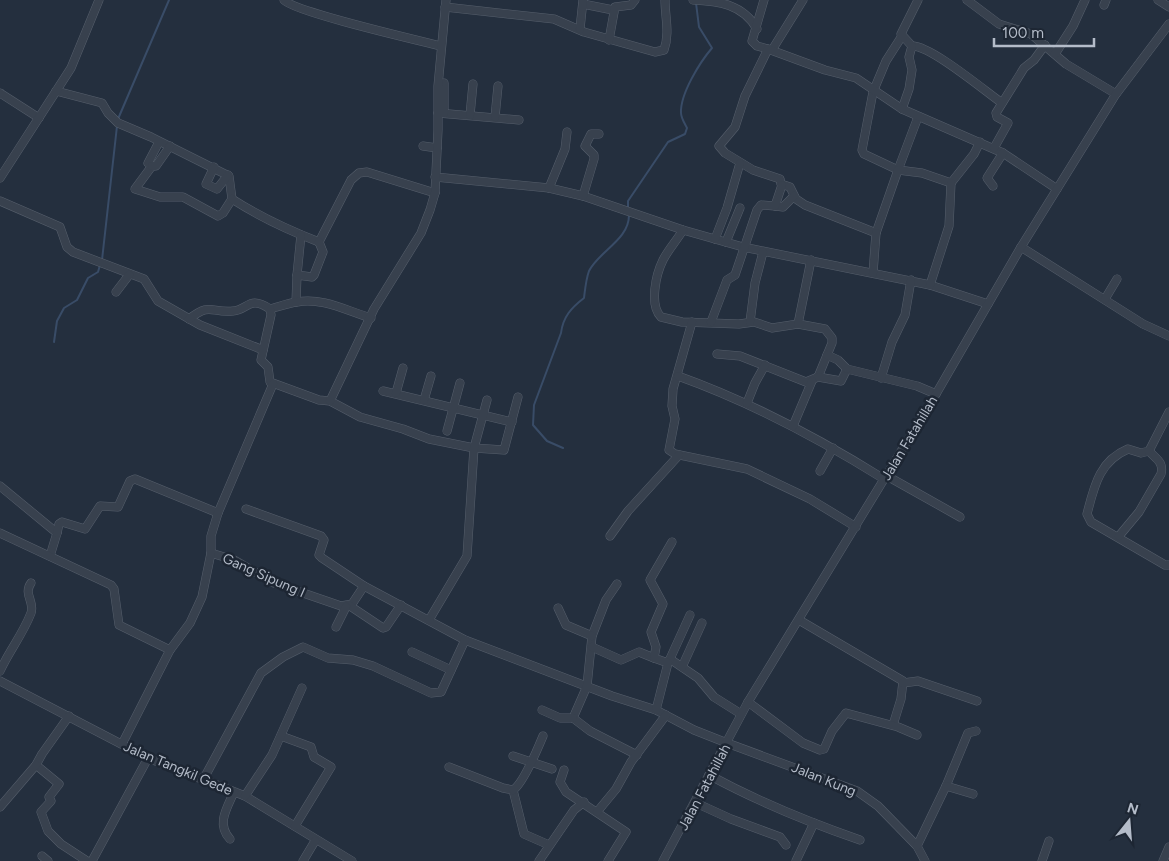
<svg xmlns="http://www.w3.org/2000/svg" width="1169" height="861" font-family="Figtree,sans-serif">
  <style>
    .lines { fill: none; stroke-linecap: round; stroke-linejoin: round }
    .stream { stroke: #394c67; stroke-width: 2 }
    .minor-casing { stroke: #565f6c; stroke-width: 9 }
    .minor { stroke: #38414e; stroke-width: 8 }
    .labels { text-anchor: middle; stroke-width: 5; stroke-linejoin: round; paint-order: stroke }
    .street-label { font-size: 14px; fill: #b4bcc9; stroke: #1d2633 }
  </style>
  <rect width="100%" height="100%" fill="#242f3e"/>
  <g class="lines">
    <g class="stream">
      <path d="M118 119 169 0"/>
      <path d="M628 208V201L668 142 685 134 687 128C685 124 681 118 681 113 680 94 700 62 712 48L699 27 696 3"/>
      <path d="M102 260 117 126"/>
      <path d="M54 342 57 321 64 308 77 300 88 278 98 272 100 265"/>
      <path d="M563 448 547 441 533 425 534 405 561 333C563 317 571 308 584 298 585 290 586 279 589 271 599 251 629 240 629 215"/>
    </g>
    <defs>
      <g id="minor">
        <path d="M284 0C295 12 417 40 441 46"/>
        <path d="M693 0C718 1 743 4 757 29"/>
        <path d="M764 0 752 41 757 46 768 49"/>
        <path d="M967 0 999 24 1031 34 1066 64 1116 94"/>
        <path d="M1158 0 1169 7"/>
        <path d="M583 4 613 10"/>
        <path d="M1104 5 1106 0"/>
        <path d="M445 7 554 19 584 32 655 52 664 50C670 33 665 17 665 0"/>
        <path d="M580 29 583 0"/>
        <path d="M902 36 886 61 873 92 862 150 864 154 898 170 918 117"/>
        <path d="M609 40 615 7 631 5 635 0"/>
        <path d="M912 46C930 45 985 91 1002 103"/>
        <path d="M772 50 803 0"/>
        <path d="M1055 54 1073 26 1085 0"/>
        <path d="M56 91 102 103 108 113 118 123 151 137 229 176 232 199 223 213 218 216 183 197H160L135 189 152 166 148 163 159 142"/>
        <path d="M0 93 39 118"/>
        <path d="M902 109 909 89 912 70 909 57 912 46 901 34 918 0"/>
        <path d="M438 113 519 120"/>
        <path d="M444 113V83"/>
        <path d="M470 115 473 84"/>
        <path d="M495 117 498 86"/>
        <path d="M980 142 974 154 951 183 922 173 898 170 876 233 805 205 796 199 790 187 781 184 780 179 753 170 725 153 719 146 735 127 745 96 768 49 825 70 856 78 902 109 1003 153 1057 189"/>
        <path d="M423 146 437 148"/>
        <path d="M994 148 1008 123 997 117 996 113 1024 68 1034 60 1045 45"/>
        <path d="M152 166H156L170 146"/>
        <path d="M214 167 206 184 217 189 228 175"/>
        <path d="M435 177 549 188 583 196 683 230 743 247 930 285 988 304"/>
        <path d="M0 178 71 68 99 0"/>
        <path d="M993 186 987 178 1003 153"/>
        <path d="M549 188 565 149 567 132"/>
        <path d="M583 196 594 159V155L585 146 591 134H599"/>
        <path d="M232 199C260 217 288 230 319 242L351 180 359 173 367 172 435 193"/>
        <path d="M0 201 60 227 67 247 73 252 144 279 158 301 200 325 263 350"/>
        <path d="M775 206 783 207 794 196"/>
        <path d="M683 230C677 240 668 250 663 260 656 274 649 305 661 317L682 322 739 324 754 322 772 328 798 324"/>
        <path d="M715 239 727 208 740 163"/>
        <path d="M726 242 740 208"/>
        <path d="M1021 247 1143 324 1169 336"/>
        <path d="M811 260 798 324 825 329 832 338V343L818 377"/>
        <path d="M873 273 876 233"/>
        <path d="M297 275 301 235"/>
        <path d="M930 285 949 226 951 183"/>
        <path d="M116 292 129 275"/>
        <path d="M1105 299 1117 279"/>
        <path d="M296 302 297 275 312 277 314 275 323 252 319 242"/>
        <path d="M270 309C278 307 288 303 297 302 322 297 347 311 371 318"/>
        <path d="M189 319C211 302 210 313 233 311 248 310 249 295 270 309L271 315 261 360 268 367 270 382 319 400 330 401 360 417 403 429 429 439 474 448 504 450 518 397"/>
        <path d="M692 322 673 389 672 406 675 419 669 450 675 454 747 469 810 499 856 527"/>
        <path d="M711 322 727 280 735 275 757 210 761 205 775 206 782 185"/>
        <path d="M750 322 755 283 763 252"/>
        <path d="M717 354 740 356 806 382 818 377 841 381 847 369 917 386 936 394"/>
        <path d="M827 355 838 360 847 369"/>
        <path d="M678 376C751 402 818 438 884 479"/>
        <path d="M881 378 892 342 905 315 911 280"/>
        <path d="M383 391 512 422"/>
        <path d="M396 393 403 368"/>
        <path d="M424 400 431 376"/>
        <path d="M330 401 374 309 421 233 430 210 435 193 438 130V86L446 0"/>
        <path d="M747 403 755 383 765 365"/>
        <path d="M1169 412 1149 451 1141 453 1128 449C1099 461 1094 487 1087 514L1091 522 1165 565H1169"/>
        <path d="M793 426 812 381"/>
        <path d="M447 431 460 383"/>
        <path d="M820 471 833 448"/>
        <path d="M887 476 960 517"/>
        <path d="M0 486 57 533 50 556"/>
        <path d="M246 509 321 536 324 540 319 555 322 558 364 586 465 640 612 696 656 710 694 730 727 743 857 791 878 806 917 846 925 861"/>
        <path d="M0 533 111 585 114 589 119 625 170 650"/>
        <path d="M57 533 59 524 62 522 85 529 100 506 118 507 130 481 135 479 218 513"/>
        <path d="M610 536 628 511 679 455"/>
        <path d="M1119 536 1139 512 1161 474C1164 462 1156 459 1149 451"/>
        <path d="M211 553 234 560 274 583 341 606 352 604 364 586"/>
        <path d="M617 584 606 600 592 636 587 686 573 718 590 731 637 755"/>
        <path d="M350 606 383 628 386 627 401 605"/>
        <path d="M558 608 566 625 592 636"/>
        <path d="M429 620 467 556 474 448 487 400"/>
        <path d="M799 620 903 681 901 699 893 725"/>
        <path d="M336 627 346 607"/>
        <path d="M592 647 621 660 639 652 654 658"/>
        <path d="M412 652 451 670"/>
        <path d="M670 659 698 678 714 697 741 714"/>
        <path d="M669 661 690 615"/>
        <path d="M682 667 702 623"/>
        <path d="M0 671C9 651 23 634 31 613 35 602 23 594 31 583"/>
        <path d="M0 681 148 758 245 796 352 861"/>
        <path d="M903 683 918 681 977 701"/>
        <path d="M748 702 803 743 820 750 824 749 832 731 846 713 898 727 917 735"/>
        <path d="M542 710 560 718H573"/>
        <path d="M656 710 668 663 654 658 656 647 651 632 663 604 650 580 672 542"/>
        <path d="M69 716 42 754 36 765 59 784 49 797 51 801 41 812 48 831 61 844 87 861"/>
        <path d="M281 736 311 747 314 757 331 767 295 826"/>
        <path d="M122 744 170 650 190 623 202 597 211 553V536L218 513 273 384"/>
        <path d="M513 756 552 769"/>
        <path d="M449 767 503 788 513 790 524 834 549 845"/>
        <path d="M564 770 560 782 566 792 626 832 608 861"/>
        <path d="M709 775C757 801 808 822 860 840"/>
        <path d="M203 780 261 673 283 657 303 647 328 658 353 660 373 666 431 693 441 692 465 640"/>
        <path d="M946 786 968 733 976 731"/>
        <path d="M513 790C523 784 538 748 543 736"/>
        <path d="M245 796 272 755 302 688"/>
        <path d="M696 803 731 819 780 837 786 845"/>
        <path d="M0 807 36 765"/>
        <path d="M597 812 616 789 631 762 666 715"/>
        <path d="M230 839C216 824 227 808 234 792"/>
        <path d="M917 846 946 786 973 794"/>
        <path d="M42 856 48 861"/>
        <path d="M92 861 148 758"/>
        <path d="M303 861 315 841"/>
        <path d="M539 861 574 810 584 802"/>
        <path d="M663 861 748 702 936 394 1021 247 1116 94 1169 24"/>
        <path d="M796 861 814 823"/>
        <path d="M1042 861 1049 841"/>
        <path d="M1163 861 1169 847"/>
      </g>
    </defs>
    <use href="#minor" class="minor-casing"/>
    <use href="#minor" class="minor"/>
  </g>
  <g class="labels">
    <g class="street-label">
      <text transform="translate(909 438) rotate(-59)" y="5">Jalan Fatahillah</text>
      <text transform="translate(264 575) rotate(24)" y="5">Gang Sipung I</text>
      <text transform="translate(178 768) rotate(23)" y="5">Jalan Tangkil Gede</text>
      <text transform="translate(824 779) rotate(22)" y="5">Jalan Kung</text>
      <text transform="translate(704 787) rotate(-62)" y="5">Jalan Fatahillah</text>
    </g>
  </g>
  <g transform="translate(1129 821) rotate(17)" stroke="#1d2633" stroke-width="4" paint-order="stroke">
  <path d="M0-4L9 19L0 12L-9 19Z" fill="#b4bcc9"/>
  <text y="-8" font-size="14" font-weight="bold" text-anchor="middle" fill="#b4bcc9">N</text>
  </g>
  <path d="M994 38v8h100v-8" fill="none" stroke="#b4bcc9" stroke-width="2.5"/>
  <text x="1002" y="38" font-size="15" fill="#b4bcc9" stroke="#1d2633" stroke-width="4" paint-order="stroke">100 m</text>
</svg>
